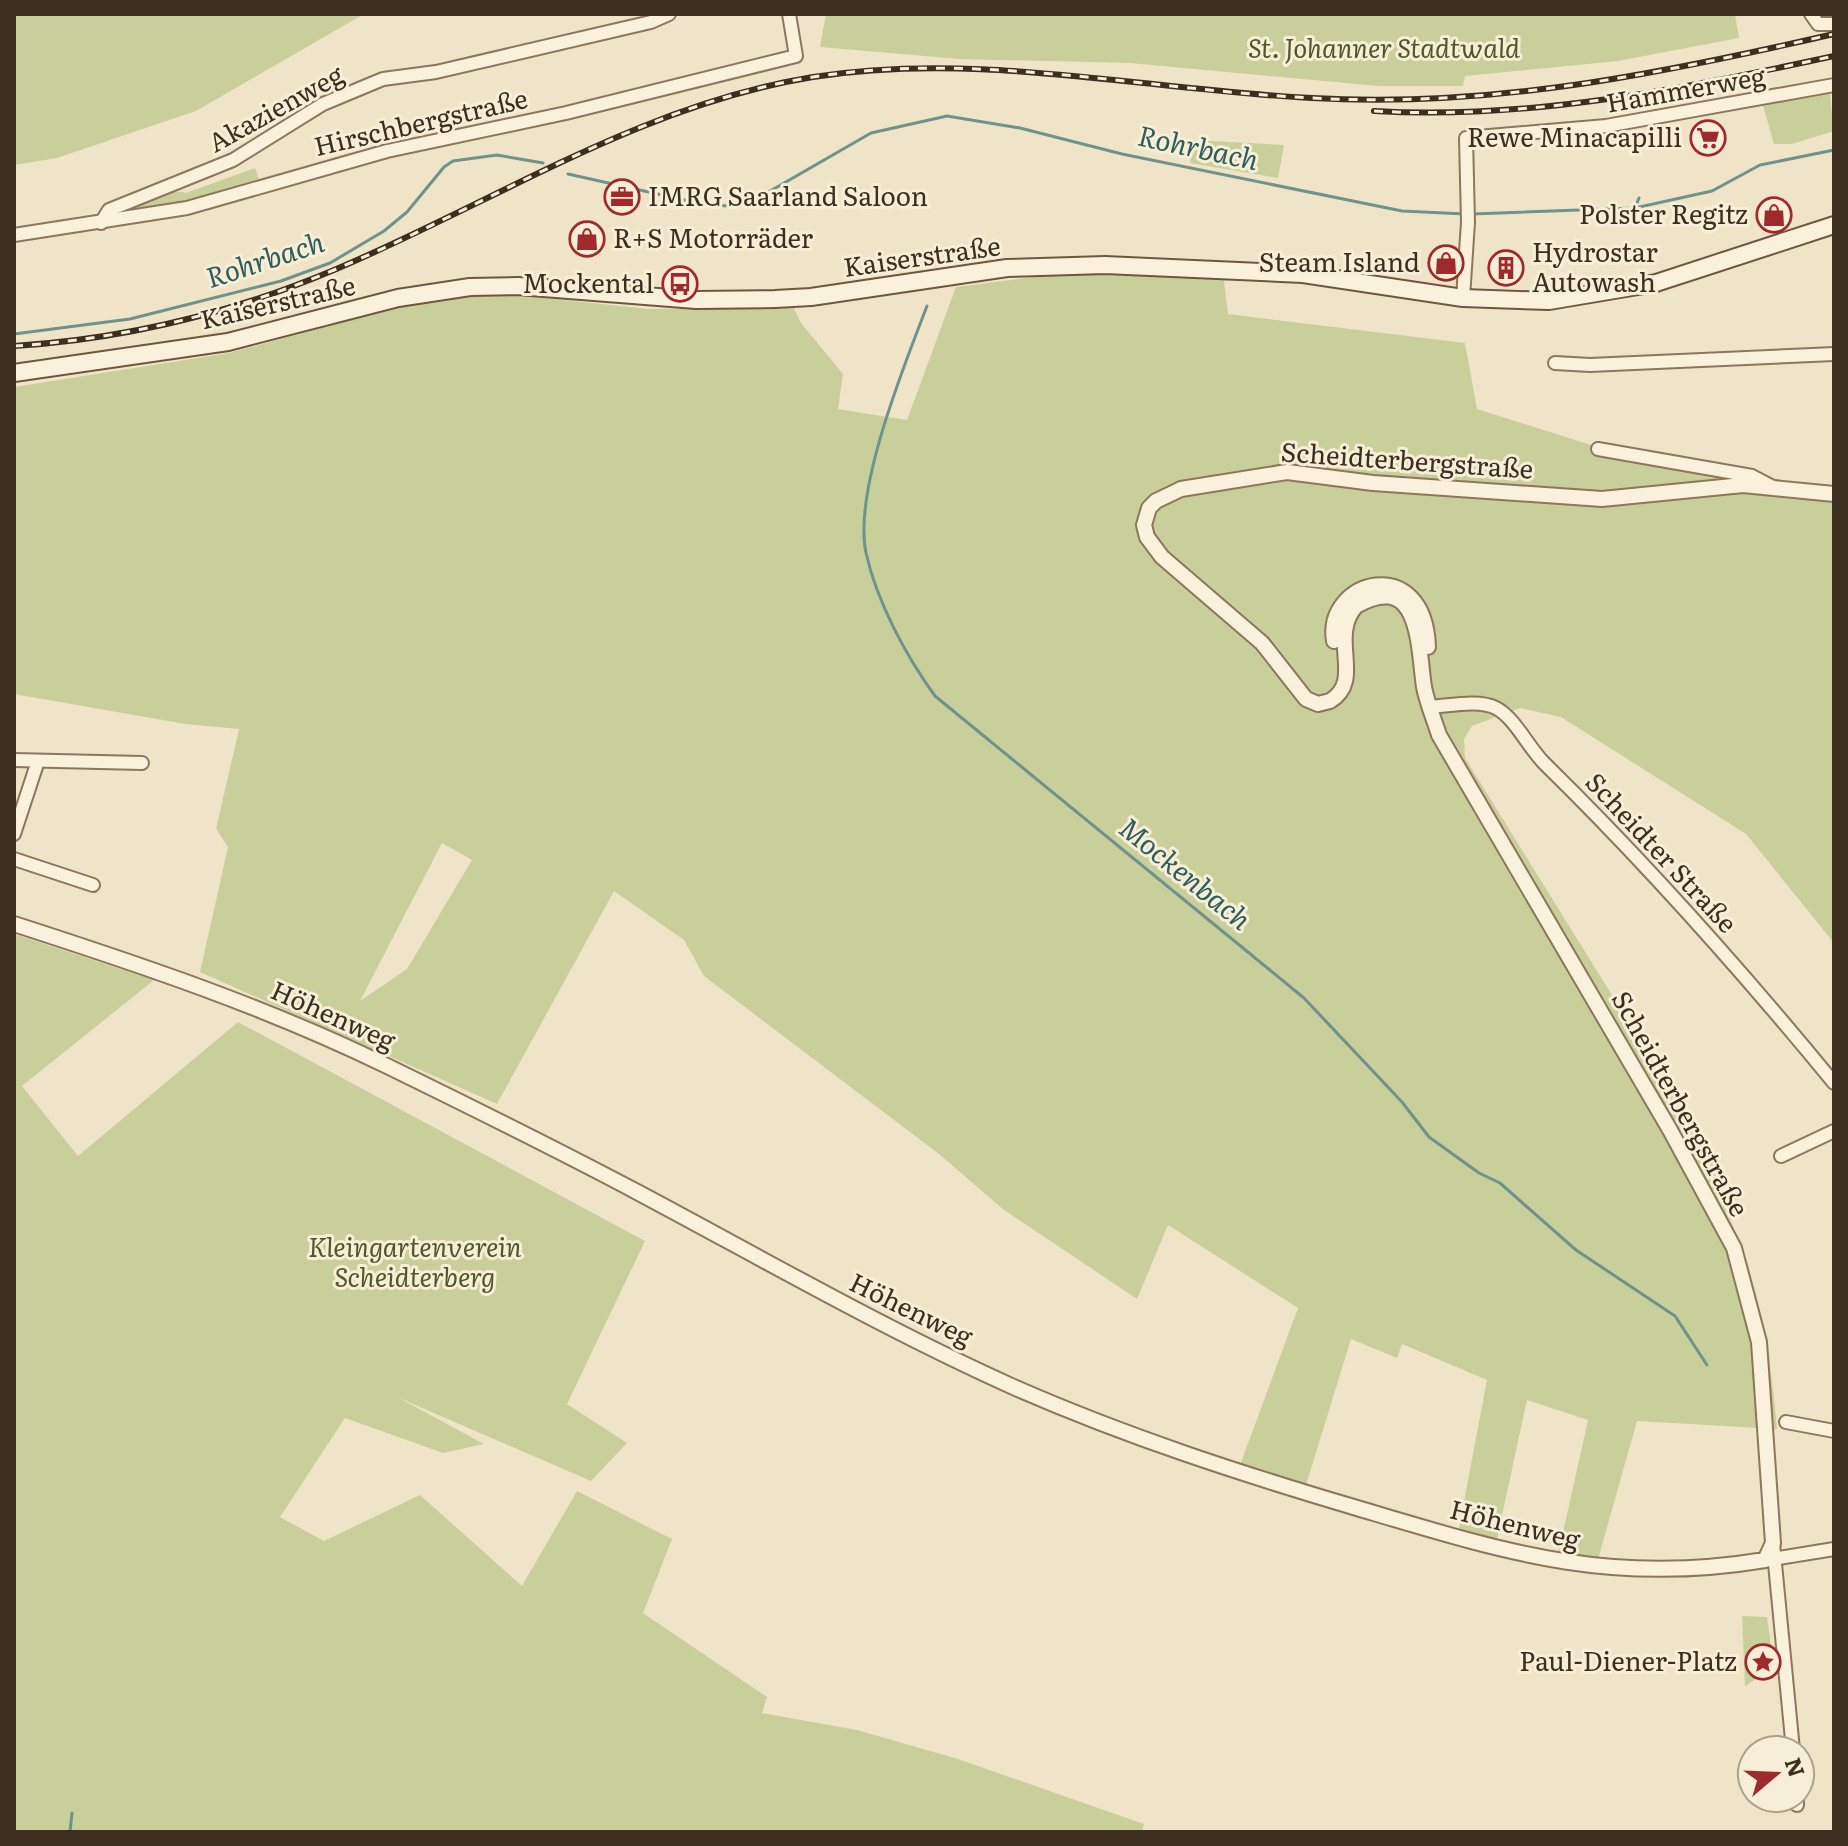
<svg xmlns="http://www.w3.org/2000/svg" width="1848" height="1846" font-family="Literata,serif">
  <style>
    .green { fill: #c9cf9b; fill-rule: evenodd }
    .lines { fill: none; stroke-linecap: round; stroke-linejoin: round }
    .stream { stroke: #6f938a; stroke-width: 3 }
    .minor-casing { stroke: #8d765c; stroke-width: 16 }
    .tertiary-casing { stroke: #8d765c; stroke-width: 18 }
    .secondary-casing { stroke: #6f573f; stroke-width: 20 }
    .minor { stroke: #faf1dc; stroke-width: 12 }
    .tertiary { stroke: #faf1dc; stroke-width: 14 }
    .secondary { stroke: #faf1dc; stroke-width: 16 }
    .rail-casing { stroke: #3d2e20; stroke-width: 6 }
    .rail { stroke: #f7eed8; stroke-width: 3; stroke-dasharray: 9; stroke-linecap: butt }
    .labels { text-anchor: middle; stroke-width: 6; stroke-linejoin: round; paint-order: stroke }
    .park-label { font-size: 26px; font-style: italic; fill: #4d5a26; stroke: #f7eed8 }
    .street-label { font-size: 26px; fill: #3d2e20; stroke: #f7eed8 }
    .poi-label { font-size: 26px; fill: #3d2e20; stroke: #f7eed8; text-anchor: end }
    .water-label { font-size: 28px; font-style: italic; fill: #2f5d5a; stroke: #f7eed8 }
  </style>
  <rect width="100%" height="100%" fill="#f0e4c8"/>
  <g class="green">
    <path d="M14 14H364L196 111 57 158 14 165Z"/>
    <path d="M826 14H1735L1739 38 1618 61 1465 76 1463 86H1378L1130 63 959 59 820 47Z"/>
    <path d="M1834 90 1830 95 1834 131 1792 144H1774L1762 102Z"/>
    <path d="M1194 140 1284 145 1278 178 1190 163Z"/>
    <path d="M255 168 259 179 174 205 116 214V211C134 205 168 187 186 193Z"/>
    <path d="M1074 272 1223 273 1228 314 1465 343 1477 409 1610 451 1834 500V943L1746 834 1561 717 1520 708 1472 726 1464 739 1465 758 1739 1200 1722 1202C1758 1275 1770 1349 1777 1429L1637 1421 1597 1563 1557 1559 1588 1420 1527 1400 1496 1543 1458 1533 1487 1380 1402 1344 1397 1358 1351 1339 1306 1485 1240 1465 1298 1308 1168 1225 1137 1299 1004 1210 939 1154 704 976 684 940 614 891 497 1104 200 972 228 847 216 829 239 729 185 724 14 694V387L229 353 401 306 473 295 528 296 648 309 794 308 801 323 843 374 838 409 907 420 956 287ZM442 843 472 860 407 969 360 1001Z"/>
    <path d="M14 934 154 980 22 1086 78 1156 238 1022 645 1241 567 1404 627 1443 591 1481 399 1398 484 1444 443 1453 345 1418 280 1517 324 1541 420 1495 522 1586 577 1491 672 1539 643 1613 767 1697 762 1713 857 1730 958 1759 1144 1824 1142 1832H14Z"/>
    <path d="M1742 1616 1767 1617 1774 1667 1745 1686Z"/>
  </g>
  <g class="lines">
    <g class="stream">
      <path d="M568 174 707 205 731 206 760 197 871 133 947 116 1020 128 1122 154 1402 211 1465 214"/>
      <path d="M1635 208 1639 198"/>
      <path d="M1472 214 1635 208 1712 191 1760 165 1834 150"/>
      <path d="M927 306C904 366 853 491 866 553 877 602 906 656 935 696L1304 998 1402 1102 1429 1137 1479 1173 1500 1183 1576 1250 1675 1316 1707 1365"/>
      <path d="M14 334 130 319 281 281 330 263 384 231 407 212 444 167 453 161 497 155 543 163"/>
      <path d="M70 1832 72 1813"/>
    </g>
    <defs>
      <g id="minor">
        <path d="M1811 14 1818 24H1834"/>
        <path d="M101 223 109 210 233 160 323 104 383 79 436 72 651 22 669 14"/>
        <path d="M14 235 187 208 387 151 566 113 796 56 789 14"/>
        <path d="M1463 298 1468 222 1466 138 1606 126 1834 85"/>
        <path d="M1555 363 1590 365 1834 354"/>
        <path d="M1598 449 1752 476 1773 487"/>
        <path d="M1429 707C1448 706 1479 699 1496 708 1515 718 1528 747 1544 763 1647 864 1742 971 1834 1083"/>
        <path d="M14 760 142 763"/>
        <path d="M14 834 38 761"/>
        <path d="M14 859 93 885"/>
        <path d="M1781 1156 1834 1131"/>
        <path d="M1786 1422 1834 1431"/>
        <path d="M1773 1543 1793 1750"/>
        <path d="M1766 1560 1834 1549"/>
        <path d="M1797 1798V1805"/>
      </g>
      <g id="tertiary">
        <path d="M1334 641C1324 580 1425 552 1428 647"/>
        <path d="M14 924C141 965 266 1007 385 1065 471 1107 556 1149 639 1193 765 1260 888 1331 1018 1389 1128 1437 1242 1474 1357 1508 1505 1552 1609 1586 1765 1560L1773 1543 1759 1342 1734 1248 1670 1130 1439 735C1434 719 1427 703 1424 687 1418 648 1421 569 1356 606 1328 638 1365 680 1330 701L1318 704 1306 699 1262 643 1162 557 1147 537 1144 525 1149 508 1156 501 1181 489 1287 472 1373 483 1602 499 1743 485 1834 494"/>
      </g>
      <path id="secondary" d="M14 373 228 342 398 298 470 287 518 286 696 300 775 299 811 297 1007 268 1105 265 1303 274 1463 298 1549 301 1656 283 1834 225"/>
    </defs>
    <use href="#minor" class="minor-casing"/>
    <use href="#tertiary" class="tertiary-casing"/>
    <use href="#secondary" class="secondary-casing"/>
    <use href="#minor" class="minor"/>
    <use href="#tertiary" class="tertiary"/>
    <use href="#secondary" class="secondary"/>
    <defs>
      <g id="rail">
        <path d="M1374 111C1531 120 1682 89 1834 56"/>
        <path d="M14 346C124 339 232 313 334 270 493 203 640 105 813 77 979 51 1146 90 1312 98 1493 108 1659 74 1834 34"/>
      </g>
    </defs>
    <use href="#rail" class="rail-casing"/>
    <use href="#rail" class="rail"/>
  </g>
  <defs>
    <symbol id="supermarket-ring" viewBox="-11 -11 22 22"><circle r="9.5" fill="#f7eed8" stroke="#9e2a2b" stroke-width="1.5"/><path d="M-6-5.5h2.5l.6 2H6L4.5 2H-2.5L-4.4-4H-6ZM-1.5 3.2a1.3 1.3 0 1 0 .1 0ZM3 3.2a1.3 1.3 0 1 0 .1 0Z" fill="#9e2a2b"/></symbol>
    <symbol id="office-ring" viewBox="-11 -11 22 22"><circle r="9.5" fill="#f7eed8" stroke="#9e2a2b" stroke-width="1.5"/><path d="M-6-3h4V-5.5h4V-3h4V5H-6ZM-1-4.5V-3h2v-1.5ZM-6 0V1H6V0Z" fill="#9e2a2b"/></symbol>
    <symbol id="shop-ring" viewBox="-11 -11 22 22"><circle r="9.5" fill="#f7eed8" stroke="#9e2a2b" stroke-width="1.5"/><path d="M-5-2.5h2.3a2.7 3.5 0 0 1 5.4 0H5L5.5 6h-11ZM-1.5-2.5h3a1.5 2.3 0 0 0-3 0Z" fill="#9e2a2b"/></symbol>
    <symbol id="building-ring" viewBox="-11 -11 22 22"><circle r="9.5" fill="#f7eed8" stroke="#9e2a2b" stroke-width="1.5"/><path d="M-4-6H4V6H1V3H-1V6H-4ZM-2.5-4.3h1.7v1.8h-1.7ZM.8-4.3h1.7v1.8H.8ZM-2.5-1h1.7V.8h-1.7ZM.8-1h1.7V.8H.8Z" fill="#9e2a2b"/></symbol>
    <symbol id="bus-ring" viewBox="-11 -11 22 22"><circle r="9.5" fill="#f7eed8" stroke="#9e2a2b" stroke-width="1.5"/><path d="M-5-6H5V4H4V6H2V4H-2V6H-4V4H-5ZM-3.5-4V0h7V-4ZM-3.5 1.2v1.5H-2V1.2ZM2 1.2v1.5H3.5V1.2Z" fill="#9e2a2b"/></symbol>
    <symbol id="sight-ring" viewBox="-11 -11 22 22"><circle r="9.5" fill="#f7eed8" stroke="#9e2a2b" stroke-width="1.5"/><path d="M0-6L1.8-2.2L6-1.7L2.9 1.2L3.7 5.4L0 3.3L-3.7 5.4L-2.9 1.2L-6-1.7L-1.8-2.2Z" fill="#9e2a2b"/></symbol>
  </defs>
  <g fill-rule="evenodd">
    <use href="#supermarket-ring" x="1688" y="118" width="40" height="40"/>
    <use href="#office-ring" x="602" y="177" width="40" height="40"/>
    <use href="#shop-ring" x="1754" y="195" width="40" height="40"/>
    <use href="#shop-ring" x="567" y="219" width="40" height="40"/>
    <use href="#shop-ring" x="1426" y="243" width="40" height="40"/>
    <use href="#building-ring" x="1486" y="248" width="40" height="40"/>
    <use href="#bus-ring" x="660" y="264" width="40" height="40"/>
    <use href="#sight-ring" x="1743" y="1642" width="40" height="40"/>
  </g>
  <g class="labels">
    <g class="park-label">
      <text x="1384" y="58">St. Johanner Stadtwald</text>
      <text x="415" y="1257">Kleingartenverein<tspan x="415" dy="30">Scheidterberg</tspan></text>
    </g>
    <g class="street-label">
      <text transform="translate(1686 90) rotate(-10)" y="9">Hammerweg</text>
      <text transform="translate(276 109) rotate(-29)" y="9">Akazienweg</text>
      <text transform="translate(421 123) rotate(-13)" y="9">Hirschbergstraße</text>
      <text transform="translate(922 257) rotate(-8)" y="9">Kaiserstraße</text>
      <text transform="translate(278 303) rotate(-13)" y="9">Kaiserstraße</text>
      <text transform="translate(1407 461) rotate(4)" y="9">Scheidterbergstraße</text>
      <text transform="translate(1661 853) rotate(47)" y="9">Scheidter Straße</text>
      <text transform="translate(333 1016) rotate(24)" y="9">Höhenweg</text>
      <text transform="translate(1680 1104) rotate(61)" y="9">Scheidterbergstraße</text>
      <text transform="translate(911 1310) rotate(26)" y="9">Höhenweg</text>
      <text transform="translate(1515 1525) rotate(14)" y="9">Höhenweg</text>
    </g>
    <g class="poi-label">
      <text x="1682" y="147">Rewe Minacapilli</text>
      <text x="648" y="206" text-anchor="start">IMRG Saarland Saloon</text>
      <text x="1748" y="224">Polster Regitz</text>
      <text x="613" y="248" text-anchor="start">R+S Motorräder</text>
      <text x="1532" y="262" text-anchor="start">Hydrostar<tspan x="1532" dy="30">Autowash</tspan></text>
      <text x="1420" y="272">Steam Island</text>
      <text x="654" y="293">Mockental</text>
      <text x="1737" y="1671">Paul-Diener-Platz</text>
    </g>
    <g class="water-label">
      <text transform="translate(1198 148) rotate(12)" y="10">Rohrbach</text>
      <text transform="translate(265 260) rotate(-18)" y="10">Rohrbach</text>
      <text transform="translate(1185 874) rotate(39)" y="10">Mockenbach</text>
    </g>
  </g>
  <rect width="1848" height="1846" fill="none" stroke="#3d2e20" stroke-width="32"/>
  <g transform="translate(1776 1774) rotate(71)"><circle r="38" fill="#f7eed8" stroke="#ada18e" stroke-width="2"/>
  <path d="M0-6L14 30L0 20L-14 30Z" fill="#9e2a2b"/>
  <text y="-12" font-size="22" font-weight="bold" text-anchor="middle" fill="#3d2e20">N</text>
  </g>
</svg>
